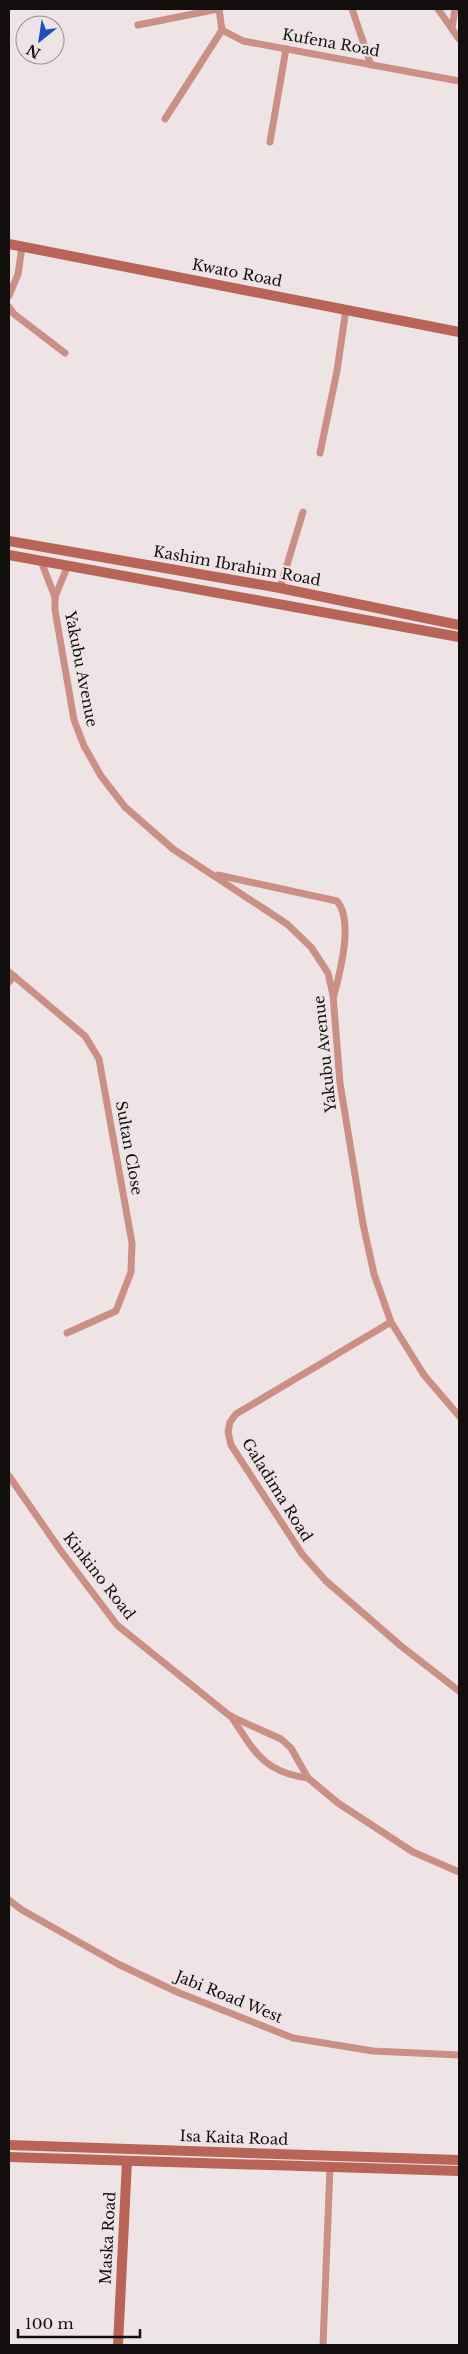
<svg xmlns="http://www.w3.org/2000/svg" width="468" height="2354" font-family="'Libre Baskerville',serif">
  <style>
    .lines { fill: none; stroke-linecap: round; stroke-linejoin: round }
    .street { stroke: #cb9085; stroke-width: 7 }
    .secondary { stroke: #b86456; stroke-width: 10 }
    .labels { text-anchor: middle; stroke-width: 4.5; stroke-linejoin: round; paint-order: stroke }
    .street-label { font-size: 15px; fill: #130f0f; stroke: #efe4e5 }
  </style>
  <rect width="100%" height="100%" fill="#efe4e5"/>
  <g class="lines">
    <g class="street">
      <path d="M219 9 222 30 243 41 459 81"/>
      <path d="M352 9 371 65"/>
      <path d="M438 9 459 39"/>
      <path d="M138 25 218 9"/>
      <path d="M452 28 455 9"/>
      <path d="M165 119 222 30"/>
      <path d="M270 142 286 49"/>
      <path d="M9 296 18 274 22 247"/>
      <path d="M9 307 14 314 65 353"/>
      <path d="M320 453 337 371 346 309"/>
      <path d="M41 561 55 597"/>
      <path d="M68 565 55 597V610L74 720 84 746 101 776 125 807 173 849 287 924 311 947 328 973 333 995 340 1083 363 1224 374 1274 391 1322 424 1375 459 1416"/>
      <path d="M280 588 303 512"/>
      <path d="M218 875 337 901C354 921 340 972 334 995"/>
      <path d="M9 972 85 1036 99 1059 132 1243 131 1272 116 1311 67 1333"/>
      <path d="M9 982 14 976"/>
      <path d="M391 1322 236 1414 230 1422 228 1432 231 1445 302 1554 326 1581 401 1646 459 1691"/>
      <path d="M9 1476 61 1551 117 1625 230 1716 281 1739 291 1748 308 1778 338 1803 413 1852 459 1872"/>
      <path d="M231 1716C254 1751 263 1772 308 1778"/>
      <path d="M9 1900 22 1910 118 1964 177 1992 293 2038 373 2051 459 2055"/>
      <path d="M323 2345 330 2167"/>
    </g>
    <g class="secondary">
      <path d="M9 244 459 332"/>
      <path d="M9 541 280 588 459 625"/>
      <path d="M9 555 459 637"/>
      <path d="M9 2145 459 2160"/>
      <path d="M9 2157 459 2171"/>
      <path d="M118 2345 127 2161"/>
    </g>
  </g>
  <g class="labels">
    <g class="street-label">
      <text transform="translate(331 43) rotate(10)" y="5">Kufena Road</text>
      <text transform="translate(237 273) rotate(11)" y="5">Kwato Road</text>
      <text transform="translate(237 566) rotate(10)" y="5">Kashim Ibrahim Road</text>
      <text transform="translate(81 669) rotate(79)" y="5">Yakubu Avenue</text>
      <text transform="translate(325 1054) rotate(-96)" y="5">Yakubu Avenue</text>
      <text transform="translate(129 1148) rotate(80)" y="5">Sultan Close</text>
      <text transform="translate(277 1490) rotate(58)" y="5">Galadima Road</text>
      <text transform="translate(99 1576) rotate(52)" y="5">Kinkino Road</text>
      <text transform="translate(229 1997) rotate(22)" y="5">Jabi Road West</text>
      <text transform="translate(234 2138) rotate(2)" y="5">Isa Kaita Road</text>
      <text transform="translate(108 2238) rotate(-87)" y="5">Maska Road</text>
    </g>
  </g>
  <rect width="468" height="2354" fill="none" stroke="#130f0f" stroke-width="20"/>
  <g transform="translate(40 40) rotate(210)"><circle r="24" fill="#efe4e5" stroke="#978f8f"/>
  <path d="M0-4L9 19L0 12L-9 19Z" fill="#1c51bd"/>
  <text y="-8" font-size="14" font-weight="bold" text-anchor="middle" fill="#130f0f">N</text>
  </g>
  <path d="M18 2329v8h122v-8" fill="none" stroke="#130f0f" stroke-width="2.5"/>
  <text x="25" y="2329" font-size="15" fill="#130f0f" stroke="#efe4e5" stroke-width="4" paint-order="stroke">100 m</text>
</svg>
